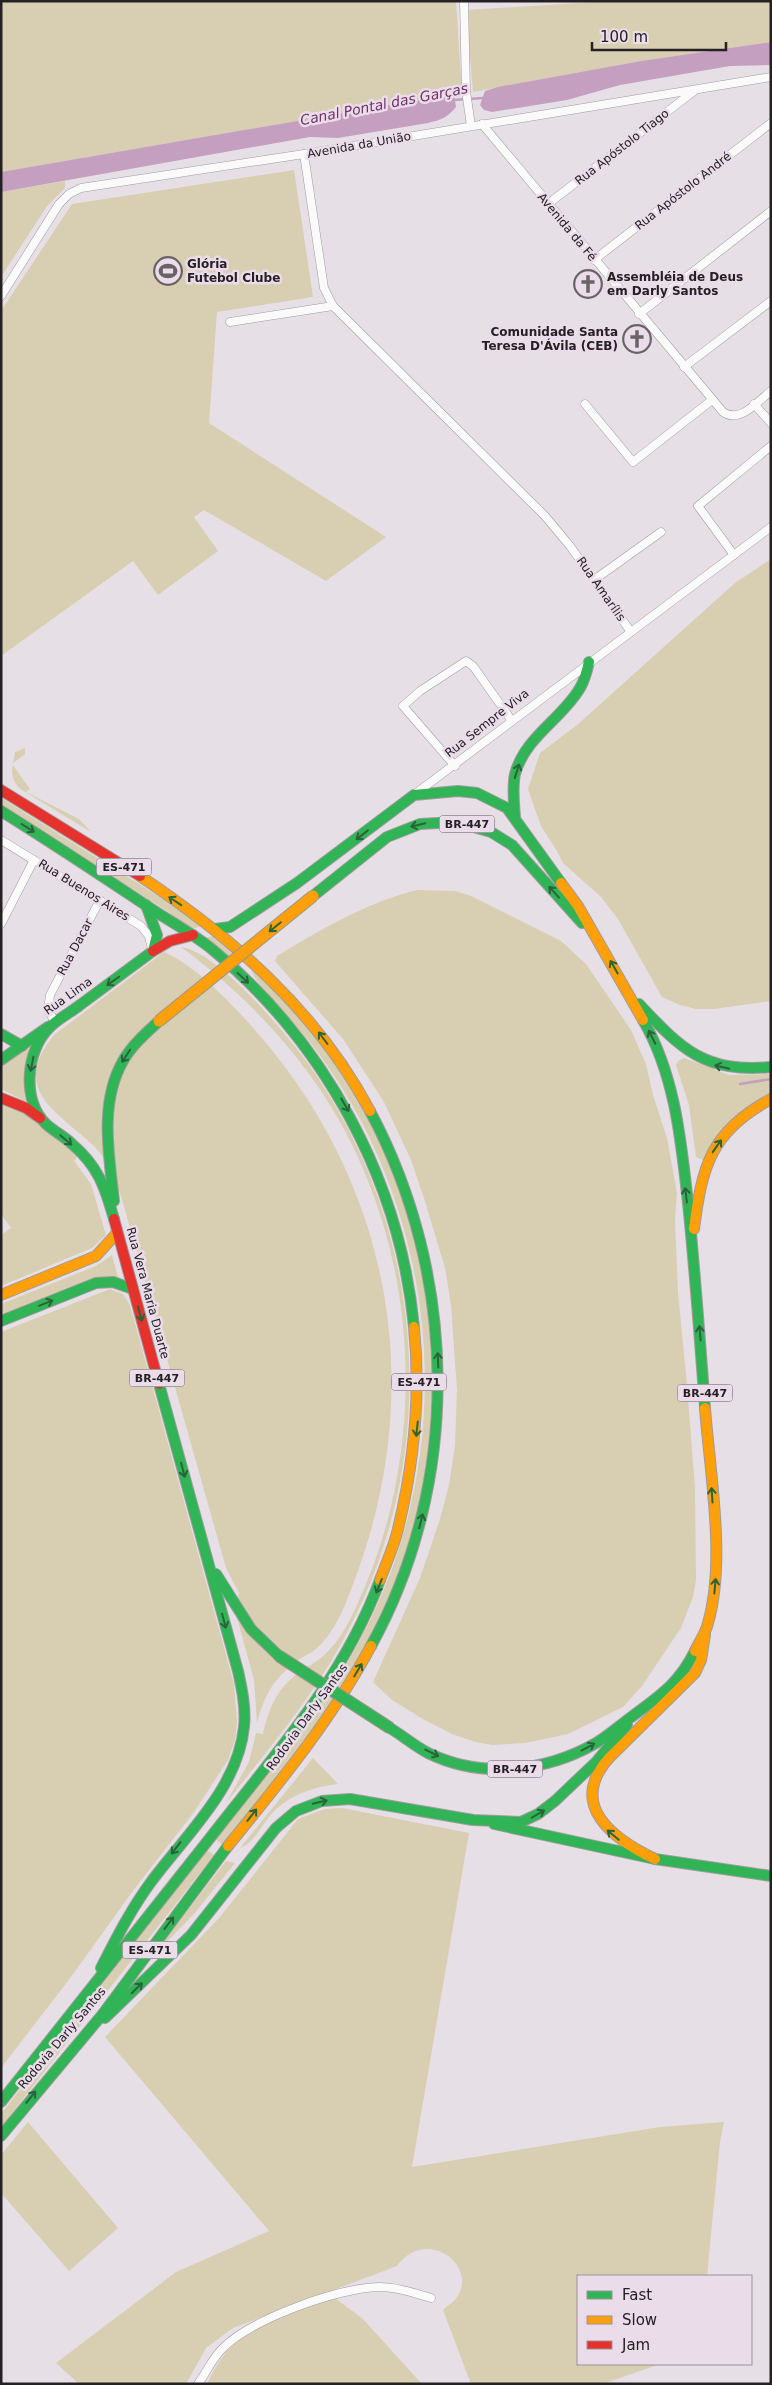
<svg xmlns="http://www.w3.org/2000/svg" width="772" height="2385" font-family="'DejaVu Sans',sans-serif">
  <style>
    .green { fill: #d8ceb2 }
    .water { fill: #c49fc0 }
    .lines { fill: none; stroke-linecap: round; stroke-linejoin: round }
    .stream { stroke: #c49fc0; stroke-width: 2.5 }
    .street-casing { stroke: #a09b9f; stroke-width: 9 }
    .fast-casing { stroke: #a09b9f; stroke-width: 12 }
    .slow-casing { stroke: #a09b9f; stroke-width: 12 }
    .jam-casing { stroke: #a09b9f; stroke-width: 12 }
    .street { stroke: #fbfafb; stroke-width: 8 }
    .fast { stroke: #30b455; stroke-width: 10 }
    .slow { stroke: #ff9f0a; stroke-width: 10 }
    .jam { stroke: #e5322d; stroke-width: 10 }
    .fast-bridge-casing { stroke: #9b958c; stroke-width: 13; stroke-linecap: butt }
    .slow-bridge-casing { stroke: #9b958c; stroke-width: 13; stroke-linecap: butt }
    .fast-bridge { stroke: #30b455; stroke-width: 11 }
    .slow-bridge { stroke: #ff9f0a; stroke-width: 11 }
    .oneway { stroke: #2a633a }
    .labels { text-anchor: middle; stroke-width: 5; stroke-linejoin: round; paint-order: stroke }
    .shield { fill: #eadce8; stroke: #60585f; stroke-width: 1 }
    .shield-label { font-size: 11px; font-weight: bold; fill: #252024 }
    .street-label { font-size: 12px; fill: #252024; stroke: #eadce8 }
    .poi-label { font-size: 12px; font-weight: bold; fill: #252024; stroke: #eadce8; text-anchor: start }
    .water-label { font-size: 14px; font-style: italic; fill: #703169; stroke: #eadce8 }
  </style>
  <rect width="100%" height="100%" fill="#e6e0e6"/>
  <g class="green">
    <path d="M1 1H456L462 93 1 172Z"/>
    <path d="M611 1H771V42L641 61 473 92 466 10Z"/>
    <path d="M294 170 313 297 217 312 209 423 386 537 326 581 204 510 194 517 218 551 158 595 133 561 1 656V311L72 204Z"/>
    <path d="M65 181V188L47 206 1 277V192Z"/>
    <path d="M771 559V1001L714 1009H696L680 1005 662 997 618 919 601 897 563 863 557 851 541 826 528 789 540 753 577 725 735 583Z"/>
    <path d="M25 748V754L12 764 30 789 26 792 79 819 91 832 22 790C7 778 13 766 15 752Z"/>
    <path d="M1 798 168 902 201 926 192 929 164 909 1 807Z"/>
    <path d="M418 890 455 891 469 895 561 941 586 964 631 1030 646 1064 653 1095 667 1138 677 1193 675 1221 678 1292 687 1385 695 1488 696 1580 693 1597 681 1628 642 1686 623 1707 568 1734 525 1743 492 1745 476 1742 452 1734 421 1718 392 1700 373 1682 420 1578 440 1519 449 1485 455 1445 457 1390 451 1305 445 1268 424 1198 411 1160 384 1102 343 1039 275 961 277 956C318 931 371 900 418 890Z"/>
    <path d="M213 936 235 954 236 964 205 938Z"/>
    <path d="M181 947C218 952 284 1031 307 1062 425 1226 443 1445 351 1625 319 1690 271 1746 226 1803L249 1762 256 1733 263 1734C268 1710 278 1686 299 1673 310 1665 322 1659 331 1648 346 1632 355 1609 364 1589 434 1424 416 1219 309 1074 273 1025 230 983 181 947Z"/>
    <path d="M164 952C196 965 238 1010 261 1037 393 1191 426 1390 355 1579 346 1603 336 1632 316 1649 311 1653 306 1655 301 1658 274 1678 266 1691 257 1723L254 1680 236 1614 239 1593 226 1568 121 1196C115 1179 108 1162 96 1148 60 1112 8 1092 54 1035Z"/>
    <path d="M251 969C264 982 279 994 291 1007 441 1168 473 1421 380 1618 341 1701 279 1773 223 1845L215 1839C263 1779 314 1721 352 1654 443 1499 448 1303 371 1141 355 1107 335 1075 312 1045 300 1029 254 984 251 969Z"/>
    <path d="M26 1049H31L26 1067 29 1103 1 1089V1067Z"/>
    <path d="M684 1058 729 1075 771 1074V1093L703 1160 696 1157 689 1105 676 1065 678 1061Z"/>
    <path d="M1 1102 19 1109 79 1155 74 1161 91 1184 106 1235 92 1248 1 1286V1235L11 1228 1 1214Z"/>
    <path d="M112 1255 118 1277 93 1278 1 1315V1304L96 1266Z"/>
    <path d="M110 1289 123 1294 130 1305 234 1684 237 1722 235 1740 228 1760 194 1812 132 1892 71 1977 1 2068V1332Z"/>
    <path d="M313 1758 338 1784C312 1787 286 1796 269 1817 260 1828 254 1843 240 1848Z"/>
    <path d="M342 1808 469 1833 412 2167 660 2127 724 2122 720 2142 707 2276H578V2364H660L603 2384H471L443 2310C447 2306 452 2303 455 2300 482 2267 426 2225 397 2266L233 2328 206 2348 186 2384H79L56 2363 176 2272 269 2231 105 2037 220 1917 298 1819 325 1809Z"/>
    <path d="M207 1850 214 1855 1 2127V2114Z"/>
    <path d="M226 1861 235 1863 194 1914 149 1960Z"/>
    <path d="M28 2122 118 2228 69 2271 1 2193V2155Z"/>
    <path d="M336 2299 362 2318 422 2384H207C214 2370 223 2353 235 2343 254 2327 313 2301 336 2299Z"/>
  </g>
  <g class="water">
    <path d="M771 42V65L730 66 620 85 567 100 492 112 484 110 480 105 485 91 498 87 641 61Z"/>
    <path d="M454 94 456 107C448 117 441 120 428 123L338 138 310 137 1 192V172Z"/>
  </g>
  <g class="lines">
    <g class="stream">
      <path d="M454 100 483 98"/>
      <path d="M740 1084 771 1079"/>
    </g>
    <defs>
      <g id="street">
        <path d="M464 1 466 91 471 126"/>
        <path d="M482 124 723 412C740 424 758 401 771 391"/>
        <path d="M304 154 324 288 333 306 545 516 570 546 631 632"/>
        <path d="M548 204 694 91"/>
        <path d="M594 260 771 123"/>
        <path d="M1 296 59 204 69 194 81 188 304 154 771 77"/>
        <path d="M639 314 771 211"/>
        <path d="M230 322 333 306"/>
        <path d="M684 367 771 301"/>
        <path d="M585 404 633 462 712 400"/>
        <path d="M754 404 771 423"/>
        <path d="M734 555 698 506 771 446"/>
        <path d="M594 580 661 532"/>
        <path d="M455 766 403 706 420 691 466 661 473 666 512 721"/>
        <path d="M415 794 771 527"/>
        <path d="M1 840 141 926 149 936 152 949"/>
        <path d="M1 924 34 860"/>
        <path d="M55 1022 48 1010 50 995 100 900"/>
        <path d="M198 2384C206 2373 212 2359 222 2349 251 2319 338 2288 379 2287 397 2287 414 2293 431 2298"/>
      </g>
      <g id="fast">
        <path d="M1 811C49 841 96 872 144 904 167 920 191 932 213 950 326 1044 400 1181 414 1327"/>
        <path d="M515 817C514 803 512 788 515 774 525 737 562 719 580 688 585 680 587 671 589 662"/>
        <path d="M313 896 387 837 420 824 456 822 491 832 512 845 582 923"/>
        <path d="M215 929 230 927 297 883 414 795 458 791 477 793 507 808 561 883"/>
        <path d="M639 1004C682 1050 705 1073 771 1067"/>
        <path d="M643 1020C675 1075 681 1140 688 1203 695 1271 700 1340 705 1408"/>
        <path d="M1 1034 22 1046"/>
        <path d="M1 1060 48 1027"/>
        <path d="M370 1111C458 1276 462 1481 371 1646"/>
        <path d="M114 1201C109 1155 99 1103 123 1061 132 1045 146 1033 159 1021"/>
        <path d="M114 1219C105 1187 98 1166 72 1144 64 1136 53 1131 45 1123 22 1099 26 1051 49 1028 57 1019 70 1013 80 1005 104 987 129 969 153 951L157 935 146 905"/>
        <path d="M1 1321 96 1283 113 1282 133 1289"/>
        <path d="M216 1574 251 1629 279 1656"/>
        <path d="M390 1728C403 1736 415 1746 428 1753 481 1779 546 1772 596 1743 608 1736 619 1726 630 1718 659 1696 678 1685 695 1651"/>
        <path d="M494 1824 655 1859 771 1876"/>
        <path d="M101 1968C116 1939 131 1909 151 1882 185 1836 238 1788 244 1727 246 1708 242 1689 238 1671L159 1384"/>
        <path d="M105 2018 191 1935 276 1828 296 1811 322 1801 350 1799 473 1820 521 1822 538 1814 555 1801 596 1762 627 1725"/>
        <path d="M1 2102C71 2014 140 1926 210 1838 273 1757 344 1678 380 1580"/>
        <path d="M1 2136 102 2015 228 1846"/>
      </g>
      <g id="slow">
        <path d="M140 876C233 938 317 1011 370 1111"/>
        <path d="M561 883 578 906 643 1020"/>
        <path d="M694 1229C702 1166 711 1131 771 1099"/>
        <path d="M1 1295 96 1256 117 1233"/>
        <path d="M380 1580C386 1563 394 1547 398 1529 414 1463 421 1396 414 1327"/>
        <path d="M695 1651C699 1642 706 1633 708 1623 726 1561 710 1474 705 1408"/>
        <path d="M228 1846C280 1782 332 1719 371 1646"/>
        <path d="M655 1859C613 1839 567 1805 609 1758L695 1673 701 1660 705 1635"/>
      </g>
      <g id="jam">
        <path d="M1 790 140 876"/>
        <path d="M153 951 170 941 193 935"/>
        <path d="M1 1098 26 1108 40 1118"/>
        <path d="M114 1219 159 1384"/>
      </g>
    </defs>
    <use href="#street" class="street-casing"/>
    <use href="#fast" class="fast-casing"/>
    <use href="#slow" class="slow-casing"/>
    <use href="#jam" class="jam-casing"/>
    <use href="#street" class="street"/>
    <use href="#fast" class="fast"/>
    <use href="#slow" class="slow"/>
    <use href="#jam" class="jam"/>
    <defs>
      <path id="fast-bridge" d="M279 1656 390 1728"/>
      <path id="slow-bridge" d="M159 1021 313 896"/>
    </defs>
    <use href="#fast-bridge" class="fast-bridge-casing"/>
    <use href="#slow-bridge" class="slow-bridge-casing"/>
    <use href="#fast-bridge" class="fast-bridge"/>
    <use href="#slow-bridge" class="slow-bridge"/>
  </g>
  <defs><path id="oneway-shaft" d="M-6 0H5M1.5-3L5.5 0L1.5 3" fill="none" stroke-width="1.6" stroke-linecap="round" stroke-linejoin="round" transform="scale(1.25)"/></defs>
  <g class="oneway">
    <use href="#oneway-shaft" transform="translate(517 771) rotate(-72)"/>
    <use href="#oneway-shaft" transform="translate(418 825) rotate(167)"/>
    <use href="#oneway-shaft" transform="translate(28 828) rotate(32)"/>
    <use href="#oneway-shaft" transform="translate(362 835) rotate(142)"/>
    <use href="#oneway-shaft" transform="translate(554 892) rotate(-132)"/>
    <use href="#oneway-shaft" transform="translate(175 901) rotate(-146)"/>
    <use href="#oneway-shaft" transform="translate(275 927) rotate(141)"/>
    <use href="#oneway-shaft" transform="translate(614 967) rotate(-120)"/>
    <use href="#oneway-shaft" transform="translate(243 978) rotate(43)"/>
    <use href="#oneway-shaft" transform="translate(113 981) rotate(145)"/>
    <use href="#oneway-shaft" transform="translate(652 1037) rotate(-117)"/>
    <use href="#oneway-shaft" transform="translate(323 1038) rotate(-127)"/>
    <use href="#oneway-shaft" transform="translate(126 1056) rotate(123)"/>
    <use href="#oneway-shaft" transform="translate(32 1064) rotate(101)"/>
    <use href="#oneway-shaft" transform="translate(722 1067) rotate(-167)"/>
    <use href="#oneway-shaft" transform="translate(345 1105) rotate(60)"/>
    <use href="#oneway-shaft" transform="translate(66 1140) rotate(40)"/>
    <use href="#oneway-shaft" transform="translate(717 1146) rotate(-55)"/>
    <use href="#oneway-shaft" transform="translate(686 1195) rotate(-97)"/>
    <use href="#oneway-shaft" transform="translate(46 1303) rotate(-22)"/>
    <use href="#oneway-shaft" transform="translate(140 1314) rotate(75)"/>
    <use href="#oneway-shaft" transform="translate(700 1333) rotate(-95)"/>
    <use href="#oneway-shaft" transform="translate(438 1360) rotate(-92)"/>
    <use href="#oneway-shaft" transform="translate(417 1429) rotate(96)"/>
    <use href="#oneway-shaft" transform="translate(183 1470) rotate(75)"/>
    <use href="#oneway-shaft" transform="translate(712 1495) rotate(-94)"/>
    <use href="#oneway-shaft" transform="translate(421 1521) rotate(-76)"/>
    <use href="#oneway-shaft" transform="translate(379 1586) rotate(112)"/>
    <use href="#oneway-shaft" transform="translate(715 1586) rotate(-85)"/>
    <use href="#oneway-shaft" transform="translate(224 1621) rotate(75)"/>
    <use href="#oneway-shaft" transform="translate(358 1670) rotate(-59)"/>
    <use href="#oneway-shaft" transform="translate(588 1747) rotate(-28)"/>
    <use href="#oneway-shaft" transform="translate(432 1753) rotate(26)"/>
    <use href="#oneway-shaft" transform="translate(320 1802) rotate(-14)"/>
    <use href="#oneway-shaft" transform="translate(538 1814) rotate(-30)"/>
    <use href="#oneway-shaft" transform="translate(252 1815) rotate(-52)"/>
    <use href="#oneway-shaft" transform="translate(613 1835) rotate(-140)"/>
    <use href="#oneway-shaft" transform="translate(176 1848) rotate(128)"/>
    <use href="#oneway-shaft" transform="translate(169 1923) rotate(-53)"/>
    <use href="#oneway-shaft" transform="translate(137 1988) rotate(-45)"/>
    <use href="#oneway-shaft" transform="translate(31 2097) rotate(-52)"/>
  </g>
  <defs>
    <symbol id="stadium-ring" viewBox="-11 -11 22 22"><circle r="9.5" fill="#eadce8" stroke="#696368" stroke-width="1.5"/><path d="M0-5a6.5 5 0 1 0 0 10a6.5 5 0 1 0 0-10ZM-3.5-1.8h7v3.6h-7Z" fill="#696368"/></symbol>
    <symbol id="church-ring" viewBox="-11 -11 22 22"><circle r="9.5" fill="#eadce8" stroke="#696368" stroke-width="1.5"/><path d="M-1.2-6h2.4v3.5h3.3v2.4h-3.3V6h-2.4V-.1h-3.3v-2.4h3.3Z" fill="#696368"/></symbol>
  </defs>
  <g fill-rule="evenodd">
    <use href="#stadium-ring" x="152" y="255" width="32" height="32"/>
    <use href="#church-ring" x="572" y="268" width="32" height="32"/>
    <use href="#church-ring" x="621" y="323" width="32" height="32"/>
  </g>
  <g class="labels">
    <g class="shield">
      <rect x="439.5" y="815.5" width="55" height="17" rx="4"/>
      <rect x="96.5" y="858.5" width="55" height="17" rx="4"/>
      <rect x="129.5" y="1369.5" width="55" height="17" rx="4"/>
      <rect x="391.5" y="1373.5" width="55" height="17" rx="4"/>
      <rect x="677.5" y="1384.5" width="55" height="17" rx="4"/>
      <rect x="487.5" y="1760.5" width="55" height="17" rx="4"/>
      <rect x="122.5" y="1941.5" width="55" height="17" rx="4"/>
    </g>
    <g class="shield-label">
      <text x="467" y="828">BR-447</text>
      <text x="124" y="871">ES-471</text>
      <text x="157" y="1382">BR-447</text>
      <text x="419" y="1386">ES-471</text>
      <text x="705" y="1397">BR-447</text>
      <text x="515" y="1773">BR-447</text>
      <text x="150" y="1954">ES-471</text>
    </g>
    <g class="street-label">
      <text transform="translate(359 145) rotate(-10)" y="4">Avenida da União</text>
      <text transform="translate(622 147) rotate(-38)" y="4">Rua Apóstolo Tiago</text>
      <text transform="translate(683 191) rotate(-38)" y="4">Rua Apóstolo André</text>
      <text transform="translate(567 227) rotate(50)" y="4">Avenida da Fé</text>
      <text transform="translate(601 589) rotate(55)" y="4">Rua Amarílis</text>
      <text transform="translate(487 723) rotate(-38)" y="4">Rua Sempre Viva</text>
      <text transform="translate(84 890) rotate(32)" y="4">Rua Buenos Aires</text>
      <text transform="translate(75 947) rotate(-62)" y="4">Rua Dacar</text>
      <text transform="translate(68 996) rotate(-35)" y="4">Rua Lima</text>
      <text transform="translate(148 1293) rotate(75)" y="4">Rua Vera Maria Duarte</text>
      <text transform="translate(307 1717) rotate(-54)" y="4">Rodovia Darly Santos</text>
      <text transform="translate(62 2038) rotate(-50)" y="4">Rodovia Darly Santos</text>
    </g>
    <g class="poi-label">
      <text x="187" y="268">Glória<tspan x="187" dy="14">Futebol Clube</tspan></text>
      <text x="607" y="281">Assembléia de Deus<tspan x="607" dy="14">em Darly Santos</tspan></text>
      <text x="618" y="336" text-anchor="end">Comunidade Santa<tspan x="618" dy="14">Teresa D'Ávila (CEB)</tspan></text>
    </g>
    <g class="water-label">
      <text transform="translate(384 104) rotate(-11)" y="5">Canal Pontal das Garças</text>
    </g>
  </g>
  <rect width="772" height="2385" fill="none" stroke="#252024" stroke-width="5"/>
  <rect x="577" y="2275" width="175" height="90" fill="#eadce8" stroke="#9b919a"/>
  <rect x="587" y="2291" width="25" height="8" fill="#30b455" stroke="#9b919a"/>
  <text x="622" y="2300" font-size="15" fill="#252024">Fast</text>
  <rect x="587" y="2316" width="25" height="8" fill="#ff9f0a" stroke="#9b919a"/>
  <text x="622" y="2325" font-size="15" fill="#252024">Slow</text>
  <rect x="587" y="2341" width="25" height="8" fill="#e5322d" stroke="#9b919a"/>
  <text x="622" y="2350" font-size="15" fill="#252024">Jam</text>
  <path d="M592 42v8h134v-8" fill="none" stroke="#252024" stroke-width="2.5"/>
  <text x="600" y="42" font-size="15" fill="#252024" stroke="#eadce8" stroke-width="4" paint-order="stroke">100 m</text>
</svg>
